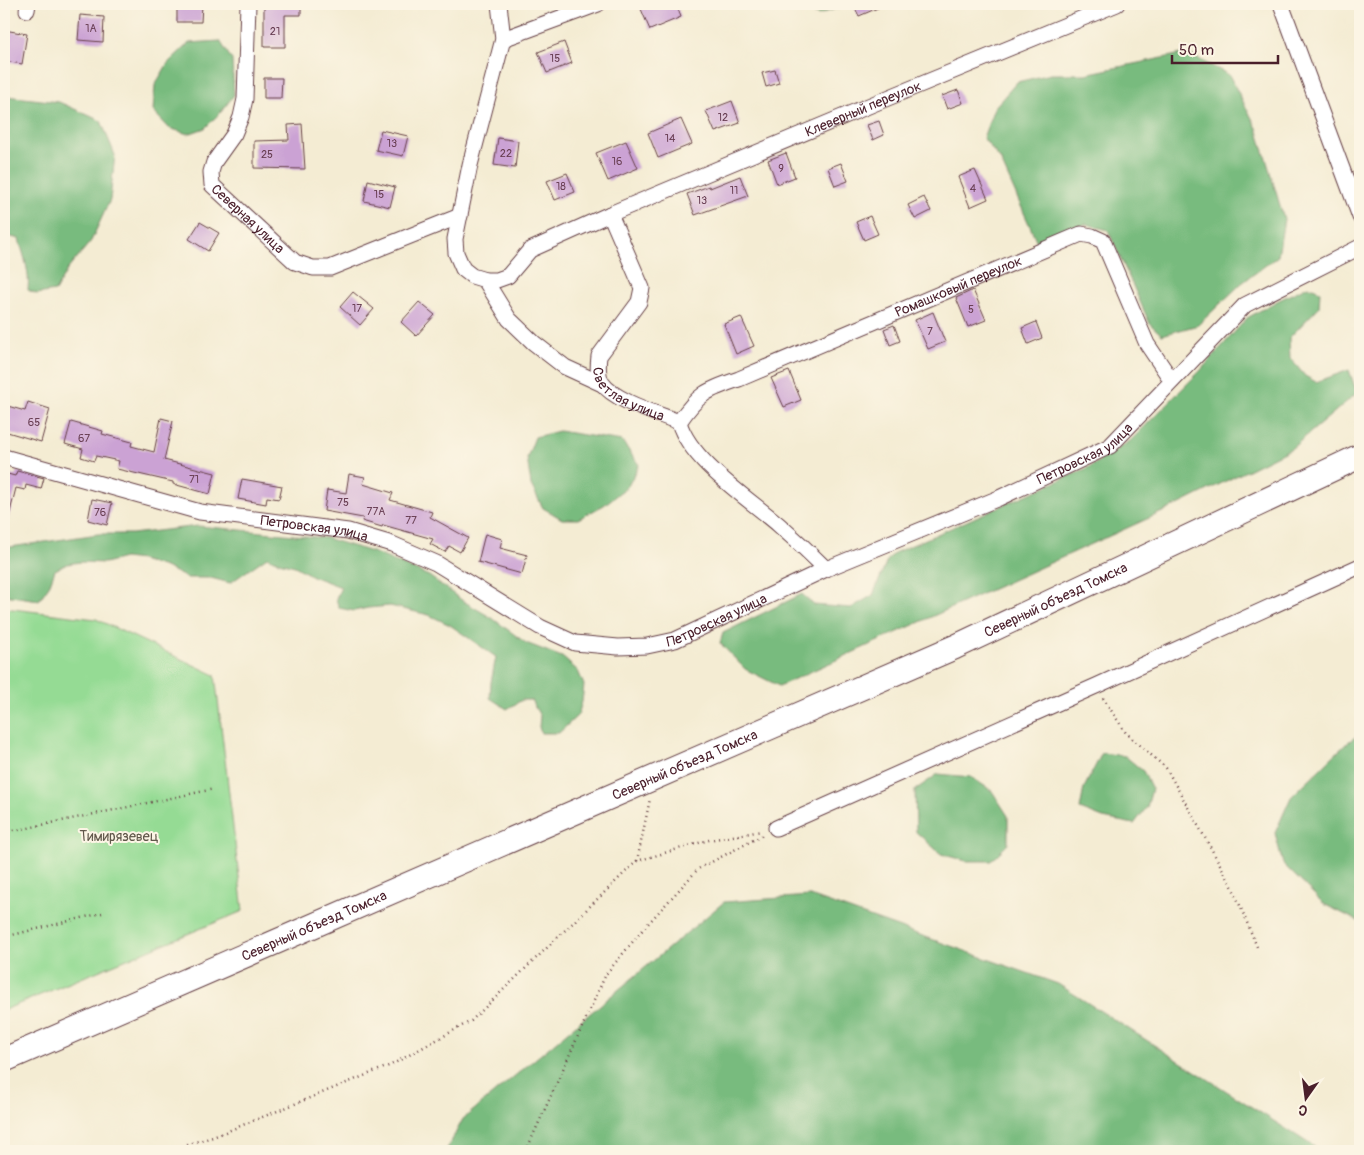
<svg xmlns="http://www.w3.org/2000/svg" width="1364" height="1155" font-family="Pangolin,sans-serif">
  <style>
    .green { fill: #95db94; stroke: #707d60 }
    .forest { fill: #78bb7e; stroke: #616d54 }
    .building { fill: #cba2d4 }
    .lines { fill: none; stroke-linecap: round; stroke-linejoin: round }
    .street-casing { stroke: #643e44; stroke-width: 17 }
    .primary-casing { stroke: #643e44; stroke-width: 26 }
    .path { stroke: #643e44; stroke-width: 2.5; stroke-dasharray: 1 4; stroke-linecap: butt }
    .street { stroke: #fff; stroke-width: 15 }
    .primary { stroke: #fff; stroke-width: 24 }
    .labels { text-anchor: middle; stroke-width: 4; stroke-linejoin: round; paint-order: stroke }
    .number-label { font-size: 11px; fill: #6a4055 }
    .street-label { font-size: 14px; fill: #4a1f2b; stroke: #fcf5e5 }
    .park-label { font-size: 14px; fill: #60574a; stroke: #fcf5e5 }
  </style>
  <rect width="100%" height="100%" fill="#fcf5e5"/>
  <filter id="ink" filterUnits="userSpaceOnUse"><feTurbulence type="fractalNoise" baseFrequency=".02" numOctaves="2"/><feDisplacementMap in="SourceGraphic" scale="10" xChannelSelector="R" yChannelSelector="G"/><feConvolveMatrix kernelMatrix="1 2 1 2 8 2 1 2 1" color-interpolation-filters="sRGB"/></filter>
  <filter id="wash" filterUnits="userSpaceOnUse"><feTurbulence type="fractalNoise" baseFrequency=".0096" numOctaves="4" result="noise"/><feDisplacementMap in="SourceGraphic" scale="20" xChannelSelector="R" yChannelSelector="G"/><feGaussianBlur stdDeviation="1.12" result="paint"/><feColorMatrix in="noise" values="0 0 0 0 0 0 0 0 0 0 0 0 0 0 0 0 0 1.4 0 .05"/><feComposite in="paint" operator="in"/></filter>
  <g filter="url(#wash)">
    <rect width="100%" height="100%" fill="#f4ecd3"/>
    <path class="green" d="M4 608 96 619 215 675 243 911 4 1010Z"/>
    <g class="forest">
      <path d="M802 4H849L818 15 803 8Z"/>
      <path d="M220 41 232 60 234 95 221 112 205 128 188 134 169 128 153 111 155 85 168 63 189 43Z"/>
      <path d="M1187 53 1229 75 1257 128 1284 219 1278 256 1242 283 1198 325 1162 335 1150 324 1108 230 1086 224 1037 242 1000 159 983 138 994 108 1017 82 1051 74H1085Z"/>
      <path d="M6 96 59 102 101 121 115 155 110 200 91 241 67 270 55 291 37 294 28 290C30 272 24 257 19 239L4 235V97Z"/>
      <path d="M1308 286 1320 291 1319 307 1289 338 1290 358 1305 376 1316 382 1349 370 1357 393 1292 448 1180 504 779 686 745 669 720 643 723 633 802 594 814 605 851 608 873 595 887 561 894 553 1090 467 1130 441 1200 371 1247 318 1277 301Z"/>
      <path d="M559 431 622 441 639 465 628 486 604 505 578 519H562L543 508 531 485 527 458 535 437Z"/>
      <path d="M198 526 326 538 375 553 429 576 463 601 492 618 526 643 562 657 578 671 584 685 582 702 578 715 559 733H541L539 727 540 716 531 700H522L507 709 490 698 491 682 496 657 450 625 429 615 390 606 368 608 354 611 339 608 336 599 341 587 312 576 295 566 279 562 267 557 230 583 211 578H187L165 567 141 560 124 558 105 563 80 562 67 564 55 570 49 586 39 600 4 595V548L98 534H132Z"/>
      <path d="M1360 734V922L1324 904 1283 864 1275 833 1291 797 1348 742Z"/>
      <path d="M1102 753 1125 756 1143 771 1152 789 1147 807 1134 824 1103 818 1080 809 1084 788Z"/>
      <path d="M938 774 971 777 992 791 1008 816V844L991 861H966L941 854 916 832 915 790Z"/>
      <path d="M810 896 1058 984 1321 1151H446L463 1119 724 902Z"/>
    </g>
    <g id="blocks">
      <g class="building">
        <path d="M177 4H202L201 22H177Z"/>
        <path d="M264 4H301V15H285V47H264Z"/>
        <path d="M654 4H676L681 17 650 30 641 9Z"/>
        <path d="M853 4H887L859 16Z"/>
        <path d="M80 15 104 17 103 42 78 40Z"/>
        <path d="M4 30 27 34 22 64 4 61Z"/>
        <path d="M564 42 572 63 547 73 538 52Z"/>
        <path d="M775 70 779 83 766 87 762 73Z"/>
        <path d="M264 78H282L281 98H264Z"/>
        <path d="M958 90 963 103 947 109 942 96Z"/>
        <path d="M732 101 740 123 715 132 706 111Z"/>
        <path d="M681 119 692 144 658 158 648 133Z"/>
        <path d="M879 121 884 135 873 140 867 125Z"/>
        <path d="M302 124 305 169 254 168V141L289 140 288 125Z"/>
        <path d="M381 130 408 136 403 156 376 150Z"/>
        <path d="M498 138 518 141 515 168 494 165Z"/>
        <path d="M626 141 638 168 608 181 596 153Z"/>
        <path d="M786 153 795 177 777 184 768 160Z"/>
        <path d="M841 163 848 181 835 186 828 168Z"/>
        <path d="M975 170 988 199 970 207 958 177Z"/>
        <path d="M567 173 575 192 555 200 547 181Z"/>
        <path d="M740 176 748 196 695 215 687 194 709 186 710 188Z"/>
        <path d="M368 180 395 187 390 207 364 201Z"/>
        <path d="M924 197 931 211 915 219 908 205Z"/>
        <path d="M870 216 878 234 864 240 856 222Z"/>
        <path d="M200 222 219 233 208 251 189 239Z"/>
        <path d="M973 290 986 320 968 327 956 298Z"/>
        <path d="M353 292 374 309 360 325 340 307Z"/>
        <path d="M419 302 435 315 416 336 401 322Z"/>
        <path d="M933 312 945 342 928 349 915 320Z"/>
        <path d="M741 317 754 346 736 354 724 324Z"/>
        <path d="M1036 322 1042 338 1028 344 1022 328Z"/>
        <path d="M894 325 900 341 890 345 884 329Z"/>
        <path d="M789 371 801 400 784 407 771 378Z"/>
        <path d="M28 402 50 409 41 442 4 431V405L25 411Z"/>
        <path d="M161 418 173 421 164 460 215 473 210 494 173 484V482L117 469 119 461 96 456 94 461 81 457 83 449 65 444 71 422 103 431 102 434 132 442 131 446 154 452Z"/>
        <path d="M17 471 44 478 41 489 26 485 25 490 16 488 8 520H4V473L15 476Z"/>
        <path d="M349 474 365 477 363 484 393 493 390 500 432 512 430 517 468 538 460 552 449 546 445 552 430 544 433 539 383 525 382 527 362 521 363 518 324 511 327 490 346 493Z"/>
        <path d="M242 479 282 486 279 499 267 497 266 504 238 499Z"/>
        <path d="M92 499 112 503 107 525 88 520Z"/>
        <path d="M485 534 502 539 500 548 527 555 522 574 478 562Z"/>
      </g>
    </g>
  </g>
  <g filter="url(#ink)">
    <use href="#blocks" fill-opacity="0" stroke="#643e44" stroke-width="1"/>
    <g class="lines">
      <defs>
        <g id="street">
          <path id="s1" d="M248 4 245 99 241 117 234 134 214 162 211 172 212 185 295 262 313 268H330L460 216"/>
          <path id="s2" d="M499 4 503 39 470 165 455 239 456 253 463 269 472 276 485 280H497L508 276 530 250 610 214 642 288 639 302 599 356C598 365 597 375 602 383 614 401 659 414 679 422 690 461 748 498 779 525 795 539 811 554 826 569"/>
          <path d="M1281 4 1360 217"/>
          <path d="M27 10 28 4"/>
          <path d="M503 39 598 4"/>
          <path id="s3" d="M610 214 878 102 1117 4"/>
          <path d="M485 280 509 319 534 343 565 367 602 384"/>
          <path id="s4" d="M679 422C699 393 707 390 739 379L1081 234 1092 236 1103 241 1147 344 1172 381"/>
          <path id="s5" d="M4 457 200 512 348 531 392 544 436 563 540 627 575 643 618 647 647 646 675 640 826 569 999 498 1110 446 1245 305 1360 247"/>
          <path d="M776 828 1096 686 1360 566"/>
        </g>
        <g id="primary">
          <path id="s6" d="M4 1060 955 647 1360 456"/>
        </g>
      </defs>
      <use href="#street" class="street-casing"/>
      <use href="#primary" class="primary-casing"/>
      <g class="path">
        <path d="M1103 698 1126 733 1166 768 1232 886 1257 947"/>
        <path d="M4 833 214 789"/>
        <path d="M637 861 650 799"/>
        <path d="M4 937 102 913"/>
        <path d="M163 1151 213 1137 391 1065 471 1021 637 861 709 840 762 831"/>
        <path d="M526 1151 606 974 645 927 698 869 763 835"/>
      </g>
      <use href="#street" class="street"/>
      <use href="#primary" class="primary"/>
    </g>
  </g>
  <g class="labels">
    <g class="number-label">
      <text x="91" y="32">1А</text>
      <text x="275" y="35">21</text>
      <text x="555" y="62">15</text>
      <text x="723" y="121">12</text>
      <text x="670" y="142">14</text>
      <text x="392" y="147">13</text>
      <text x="506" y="157">22</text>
      <text x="267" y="158">25</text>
      <text x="617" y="165">16</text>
      <text x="781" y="172">9</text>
      <text x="561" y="190">18</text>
      <text x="973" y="192">4</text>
      <text x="734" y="194">11</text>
      <text x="379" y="198">15</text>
      <text x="702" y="204">13</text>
      <text x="357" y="312">17</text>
      <text x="971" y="313">5</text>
      <text x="930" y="335">7</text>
      <text x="34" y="426">65</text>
      <text x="84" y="442">67</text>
      <text x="194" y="483">71</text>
      <text x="343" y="506">75</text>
      <text x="376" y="515">77А</text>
      <text x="100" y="516">76</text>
      <text x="411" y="524">77</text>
    </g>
    <g class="street-label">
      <text dy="5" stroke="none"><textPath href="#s3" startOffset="274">Клеверный переулок</textPath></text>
      <text dy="5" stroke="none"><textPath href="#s1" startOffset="239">Северная улица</textPath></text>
      <text dy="5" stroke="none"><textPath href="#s4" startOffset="314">Ромашковый переулок</textPath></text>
      <text dy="5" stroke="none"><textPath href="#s2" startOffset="660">Светлая улица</textPath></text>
      <text dy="5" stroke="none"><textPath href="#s5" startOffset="1159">Петровская улица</textPath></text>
      <text dy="5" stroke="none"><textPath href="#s5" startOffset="319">Петровская улица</textPath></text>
      <text dy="5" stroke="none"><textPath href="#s6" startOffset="1148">Северный объезд Томска</textPath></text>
      <text dy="5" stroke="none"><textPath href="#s5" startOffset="754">Петровская улица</textPath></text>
      <text dy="5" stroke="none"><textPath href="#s6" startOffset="742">Северный объезд Томска</textPath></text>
      <text dy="5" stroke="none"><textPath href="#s6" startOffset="338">Северный объезд Томска</textPath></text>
    </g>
    <g class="park-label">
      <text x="119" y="841">Тимирязевец</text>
    </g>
  </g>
  <rect width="1364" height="1155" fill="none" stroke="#fcf5e5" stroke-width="20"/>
  <g transform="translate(1306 1098) rotate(194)" stroke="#fcf5e5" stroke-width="4" paint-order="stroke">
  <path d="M0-4L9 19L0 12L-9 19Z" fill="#4a1f2b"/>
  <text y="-8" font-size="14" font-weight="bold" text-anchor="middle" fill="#4a1f2b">С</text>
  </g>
  <path d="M1172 55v8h106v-8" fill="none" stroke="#4a1f2b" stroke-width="2.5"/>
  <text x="1179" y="55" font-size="15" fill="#4a1f2b" stroke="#fcf5e5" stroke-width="4" paint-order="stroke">50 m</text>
</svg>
